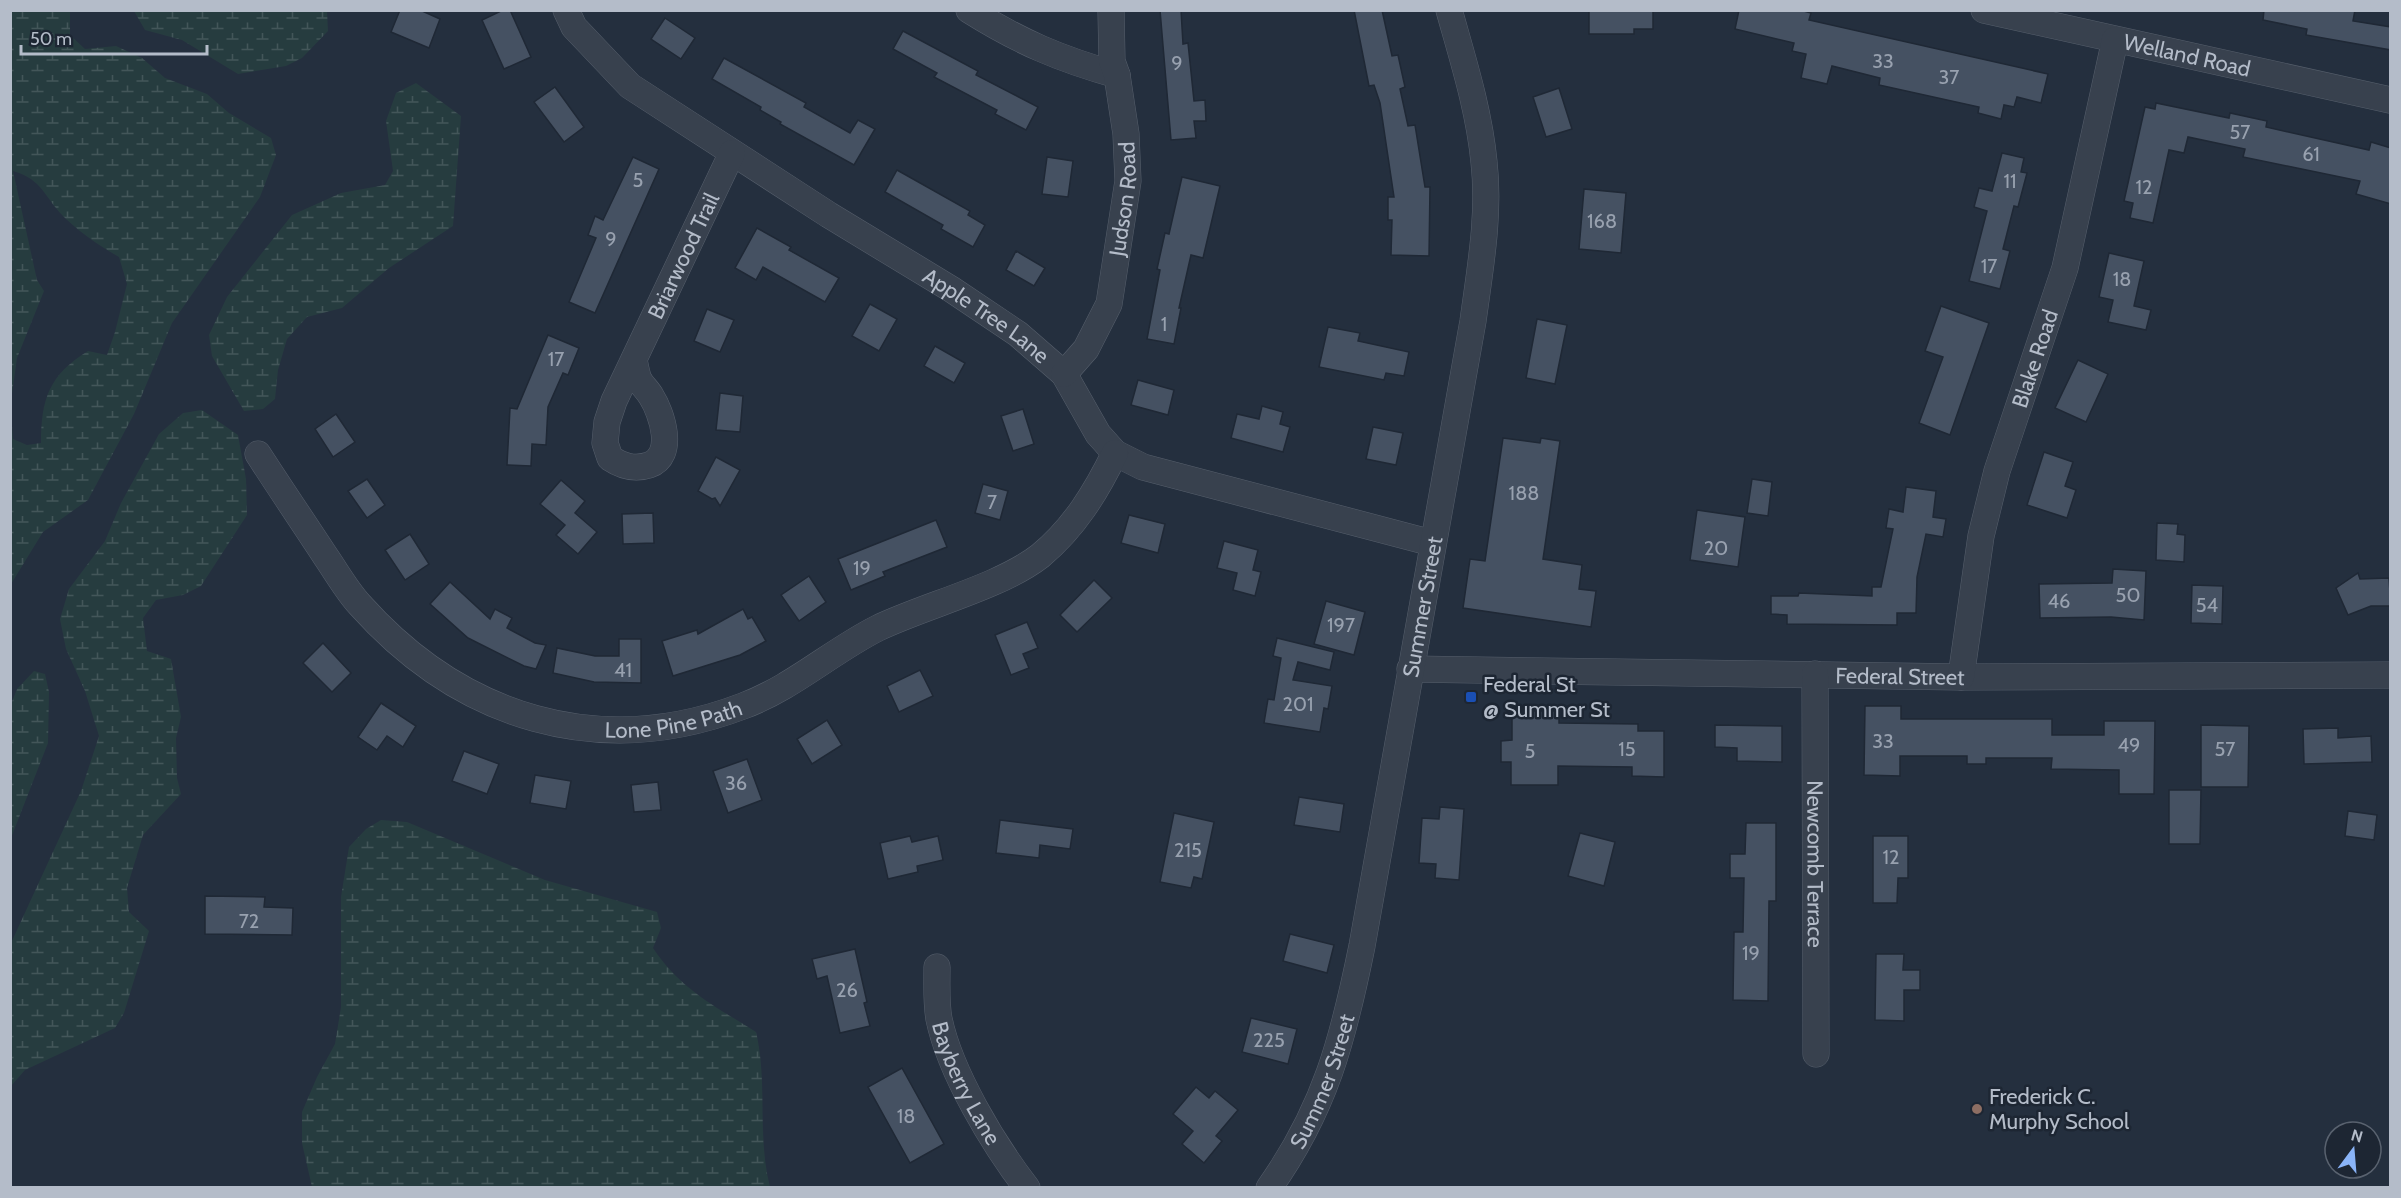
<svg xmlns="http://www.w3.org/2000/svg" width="2401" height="1198" font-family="Cabin,sans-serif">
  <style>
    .wetland { fill: url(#wetland-marsh) }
    .building { fill: #455162; stroke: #1f2835; stroke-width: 1.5 }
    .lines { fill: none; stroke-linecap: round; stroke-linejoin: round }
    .minor-casing { stroke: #565f6c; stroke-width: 27 }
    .minor { stroke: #38414e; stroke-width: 26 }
    .transit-dot { fill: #1a4fb4; stroke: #1d2633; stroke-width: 2 }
    .education-dot { fill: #8d6e63; stroke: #1d2633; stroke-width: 2 }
    .labels { text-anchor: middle; stroke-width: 5; stroke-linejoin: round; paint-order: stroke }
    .number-label { font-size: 20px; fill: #98a1af }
    .street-label { font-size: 22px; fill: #b4bcc9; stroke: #1d2633 }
    .poi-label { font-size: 22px; fill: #b4bcc9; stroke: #1d2633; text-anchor: start }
  </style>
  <defs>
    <pattern id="wetland-marsh" width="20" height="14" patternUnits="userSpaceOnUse" patternTransform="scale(1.5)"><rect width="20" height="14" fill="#263c3f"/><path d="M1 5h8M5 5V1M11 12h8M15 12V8" fill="none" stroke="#435659"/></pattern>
  </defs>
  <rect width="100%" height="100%" fill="#242f3e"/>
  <g class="wetland">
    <path d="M11 10 70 11V35L85 49 116 46 142 58 165 78 207 94 229 113 271 138 276 155 260 197 172 323 134 414 88 500 43 532 11 584V413L13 439 27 445 41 443C41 399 49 375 88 351L107 355 115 332 127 284 119 257C100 246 82 234 66 219 44 198 44 180 13 171L37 280 44 291 17 358 11 401Z"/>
    <path d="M134 11H327L328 31 302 58 286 66 238 74 182 40 145 30Z"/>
    <path d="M416 83 461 116 453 226 389 268 342 308 307 317 287 339 278 370 275 399 263 409 244 411 212 356 209 335 227 297 292 215 341 193 385 185 393 171 386 121 396 93Z"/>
    <path d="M202 410 238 435 246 479 247 515 201 586 183 595 156 600 143 618 147 651 171 659 181 717 176 738 177 778 181 794 143 835 127 888 129 912 149 931 124 1013 115 1028 25 1070 11 1086V943L81 791 99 736 85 691 66 649 60 619 69 589 105 541 121 503 159 434 183 413Z"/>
    <path d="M34 671 45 674 49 692 48 743 11 838V704L17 689Z"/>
    <path d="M381 820 407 822 545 880 657 912 661 928 653 948C681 990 715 1006 756 1032 768 1082 757 1137 770 1187H312L302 1143V1112L317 1077 335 1044 341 1007V897L349 847 366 829Z"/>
  </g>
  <g class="building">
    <path d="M400 10H420L440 19 429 48 391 32Z"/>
    <path d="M503 10H510L531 57 504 69 482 20Z"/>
    <path d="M1160 10H1181L1183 44 1188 43 1194 101 1205 100 1206 121H1194L1196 138 1171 140Z"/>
    <path d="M1354 10H1382L1392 56 1398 55 1405 87 1400 89 1408 126 1415 125 1425 187H1430L1429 256 1391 255 1392 220H1388V197H1394L1380 103 1374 85 1369 86Z"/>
    <path d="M1589 10H1653V29H1634V34H1589Z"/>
    <path d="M1739 10H1800L1811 13 1809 20 2048 74 2041 103 2017 97 2014 107 2004 105 2001 119 1978 113 1979 107 1879 85 1880 78 1832 66 1827 84 1801 78 1806 54 1792 51 1794 43 1735 29Z"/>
    <path d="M2264 10H2355L2353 21 2391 27V50L2306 35 2307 29 2263 20Z"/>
    <path d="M665 18 695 38 681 59 651 39Z"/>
    <path d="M903 31 978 71 976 75 1038 107 1026 130 995 114 997 110 934 77 937 73 893 49Z"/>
    <path d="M724 58 806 103 804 107 850 133 858 120 875 129 854 165 780 124 781 122 760 110 761 107 712 79Z"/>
    <path d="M555 87 584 127 564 142 534 102Z"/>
    <path d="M1559 88 1572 129 1546 137 1533 97Z"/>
    <path d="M2156 103 2229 118 2230 113 2267 121 2266 127 2369 150 2371 142 2391 148V204L2356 194 2360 181 2243 157 2245 149 2188 137 2184 153 2169 150 2153 223 2130 218 2133 203 2124 201 2145 107 2155 109Z"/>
    <path d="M2002 153 2024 158 2021 172 2027 173 2018 207 2014 206 2003 249 2010 251 2000 289 1969 281 1987 211 1974 207 1979 188 1992 191Z"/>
    <path d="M633 157 659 169 595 313 569 302 596 238 588 235 595 216 603 220Z"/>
    <path d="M1047 157 1073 161 1068 197 1042 194Z"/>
    <path d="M897 170 970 211 968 215 985 225 973 247 941 229 943 225 885 192Z"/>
    <path d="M1182 177 1220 186 1203 258 1191 255 1179 308H1181L1174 344 1147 339 1160 270 1157 269 1165 233 1169 234Z"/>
    <path d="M1584 189 1626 193 1621 253 1579 249Z"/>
    <path d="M757 228 791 247 789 250 839 278 825 302 763 267 756 280 735 268Z"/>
    <path d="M1016 251 1045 268 1034 286 1006 270Z"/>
    <path d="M2109 253 2144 261 2134 306 2151 310 2146 330 2108 322 2113 300 2099 297Z"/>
    <path d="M870 304 897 319 879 351 852 336Z"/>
    <path d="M1941 306 1989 323 1950 435 1919 423 1943 357 1925 351Z"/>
    <path d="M707 309 734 320 720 352 694 341Z"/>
    <path d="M1537 319 1567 325 1555 384 1526 378Z"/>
    <path d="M1328 327 1360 333 1358 341 1409 352 1404 376 1386 373 1384 380 1319 367Z"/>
    <path d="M548 335 579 348 568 375 563 373 548 407 546 445 532 444 531 466 507 465 510 408 517 409Z"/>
    <path d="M935 346 965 363 954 383 924 366Z"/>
    <path d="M2078 360 2108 374 2086 422 2055 408Z"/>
    <path d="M1138 380 1174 390 1168 415 1131 405Z"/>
    <path d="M720 393 743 396 740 432 716 430Z"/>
    <path d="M1262 406 1283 412 1280 424 1290 427 1283 452 1231 438 1237 414 1259 419Z"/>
    <path d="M1023 409 1034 444 1013 451 1001 416Z"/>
    <path d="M336 414 355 442 333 457 315 429Z"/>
    <path d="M1373 427 1403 433 1396 465 1366 459Z"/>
    <path d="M1503 438 1540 443 1541 438 1560 441 1543 559 1582 565 1579 589 1596 591 1591 627 1463 608 1470 559 1485 561Z"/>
    <path d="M2044 452 2073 462 2065 486 2076 490 2067 518 2027 505Z"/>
    <path d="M716 457 740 470 720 506 715 498 712 499 698 491Z"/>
    <path d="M367 479 385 505 367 518 348 491Z"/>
    <path d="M1752 479 1772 482 1768 516 1747 513Z"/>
    <path d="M561 480 585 501 575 513 597 532 578 554 556 535 565 525 540 504Z"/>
    <path d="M983 484 1008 491 1000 520 975 513Z"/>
    <path d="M1906 487 1936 491 1933 517 1946 519 1943 537 1926 534 1917 577 1916 613H1897V625L1787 624V615L1771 614V596H1798L1799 593 1872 596V587H1881L1893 529 1886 528 1889 509 1903 512Z"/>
    <path d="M1697 510 1745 517 1738 567 1690 560Z"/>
    <path d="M653 513 654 543 623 544 622 514Z"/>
    <path d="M1129 515 1165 524 1158 553 1121 543Z"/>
    <path d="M936 520 947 547 883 572 885 576 851 590 838 559Z"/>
    <path d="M2157 523 2178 524 2177 534 2185 535 2184 562 2156 560Z"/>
    <path d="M410 534 429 564 405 580 385 550Z"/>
    <path d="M1224 541 1258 550 1253 570 1261 572 1255 596 1233 590 1237 573 1217 568Z"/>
    <path d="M2113 569 2146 571 2144 620 2111 617 2040 618 2039 584 2112 583Z"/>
    <path d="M2358 573 2360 579 2389 578 2391 606H2371L2348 615 2336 588Z"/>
    <path d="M809 576 826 602 799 621 781 595Z"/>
    <path d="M1094 580 1112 598 1077 632 1060 615Z"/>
    <path d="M450 582 490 619 495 609 512 618 507 628 535 643 546 645 536 669 524 666 468 638 430 604Z"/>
    <path d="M2192 585 2223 586 2222 624 2191 623Z"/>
    <path d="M1326 601 1365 612 1354 655 1314 644Z"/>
    <path d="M743 609 748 619 752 617 766 641 740 655 673 676 662 641 697 630 698 634Z"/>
    <path d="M1027 622 1038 648 1023 654 1029 668 1011 675 995 635Z"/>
    <path d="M1277 638 1334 652 1330 670 1298 662 1293 680 1332 686 1328 709 1324 708 1320 732 1264 723 1268 699 1274 700 1281 658 1273 656Z"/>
    <path d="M619 639H641V683L594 682 553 673 557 648 595 656H619Z"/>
    <path d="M323 643 351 673 332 692 303 663Z"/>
    <path d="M920 670 933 696 899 712 887 686Z"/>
    <path d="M381 703 416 726 403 747 387 736 377 750 358 737Z"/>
    <path d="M1865 706H1901V719H2052V735H2104V721H2155L2154 794H2119V770L2051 769 2052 758H1986V764H1967V756H1900V776L1864 775Z"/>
    <path d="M1512 711H1559V723L1638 724V731H1664V777L1632 776V767L1558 766V785H1511V762H1501V741L1512 740Z"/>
    <path d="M827 720 842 745 812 764 797 739Z"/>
    <path d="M1715 725 1782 726V762L1737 761V748L1715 747Z"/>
    <path d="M2201 725 2249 726 2248 787H2201Z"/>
    <path d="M2338 728V738L2371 736 2372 762 2304 764 2303 729Z"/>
    <path d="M464 751 499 764 487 794 452 781Z"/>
    <path d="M747 759 762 800 728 813 713 771Z"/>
    <path d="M535 775 571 781 566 809 530 803Z"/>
    <path d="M658 782 661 810 634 812 631 785Z"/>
    <path d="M2169 790H2201L2200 844H2169Z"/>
    <path d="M1299 797 1344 804 1340 832 1294 825Z"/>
    <path d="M1440 807 1464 809 1459 880 1435 878 1436 864 1419 863 1422 818 1439 819Z"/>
    <path d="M2348 811 2377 815 2374 840 2345 836Z"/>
    <path d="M1174 813 1214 822 1202 879 1194 877 1191 888 1160 882Z"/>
    <path d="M1000 820 1073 829 1070 849 1040 845 1039 858 996 853Z"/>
    <path d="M1746 823H1776V901H1769L1768 1001 1733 1000 1734 932H1743L1744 878H1730V854H1745Z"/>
    <path d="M1580 833 1615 842 1604 886 1568 876Z"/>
    <path d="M910 836 912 842 938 836 943 860 917 866 918 872 888 879 880 843Z"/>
    <path d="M1873 836H1908V878H1898L1897 903H1873Z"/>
    <path d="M205 896 265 897 264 907 293 908 292 935 205 934Z"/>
    <path d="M1290 934 1334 945 1327 973 1283 961Z"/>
    <path d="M855 949 867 1002 864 1003 870 1026 840 1033 827 976 817 979 812 959Z"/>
    <path d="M1876 954H1904L1903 970H1920V990H1904V1021L1875 1020Z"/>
    <path d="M1251 1018 1297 1029 1288 1064 1242 1052Z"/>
    <path d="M902 1068 944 1144 910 1163 868 1087Z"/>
    <path d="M1196 1087 1209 1098 1215 1091 1238 1110 1216 1136 1222 1141 1204 1163 1182 1144 1193 1131 1173 1114Z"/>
  </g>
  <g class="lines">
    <defs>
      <g id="minor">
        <path id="s1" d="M566 10 574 27 630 86 829 215 951 289 1018 334 1064 374 1098 434 1115 453 1143 467 1432 543"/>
        <path d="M969 10C1020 42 1060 59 1117 75"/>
        <path id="s2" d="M1984 10 2390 100"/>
        <path id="s3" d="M634 359C635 365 636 371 638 377 640 384 647 389 651 396 662 413 676 456 649 465 634 470 622 466 610 458L605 443 607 422 614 401 732 153"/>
        <path id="s4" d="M1064 374 1086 349 1109 304 1128 181 1126 134 1117 75 1112 61 1111 10"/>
        <path id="s5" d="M258 454C280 488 303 522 326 557 337 573 347 591 360 605 461 718 599 761 743 706 792 688 832 651 878 628 926 605 1000 587 1040 556 1074 528 1096 492 1115 453"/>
        <path id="s6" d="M1410 669 1961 677 2390 675"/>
        <path id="s7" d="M1815 674 1816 1054"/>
        <path id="s8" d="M1961 677 1981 536 1997 471 2065 268 2115 40"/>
        <path id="s9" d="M937 967C937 984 936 1003 939 1019 950 1072 993 1144 1027 1188"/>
        <path id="s10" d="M1269 1188C1325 1109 1343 1040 1362 946L1473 321C1480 269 1490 215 1484 162 1479 110 1463 60 1449 10"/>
      </g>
    </defs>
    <use href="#minor" class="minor-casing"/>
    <use href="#minor" class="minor"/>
  </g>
  <rect class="transit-dot" x="1465" y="691" width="12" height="12" rx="3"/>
  <circle class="education-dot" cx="1977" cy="1109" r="6"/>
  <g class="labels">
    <g class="number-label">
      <text x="1883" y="68">33</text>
      <text x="1177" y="70">9</text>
      <text x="1949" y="84">37</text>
      <text x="2240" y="139">57</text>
      <text x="2311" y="161">61</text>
      <text x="638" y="187">5</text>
      <text x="2010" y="188">11</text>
      <text x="2144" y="194">12</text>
      <text x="1602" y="228">168</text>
      <text x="611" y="246">9</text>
      <text x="1989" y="273">17</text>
      <text x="2122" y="286">18</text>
      <text x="1164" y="331">1</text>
      <text x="556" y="366">17</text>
      <text x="1524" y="500">188</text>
      <text x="992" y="509">7</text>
      <text x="1716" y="555">20</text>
      <text x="862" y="575">19</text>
      <text x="2128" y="602">50</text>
      <text x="2059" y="608">46</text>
      <text x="2207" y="612">54</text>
      <text x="1341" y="632">197</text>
      <text x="623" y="677">41</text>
      <text x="1298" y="711">201</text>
      <text x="1883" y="748">33</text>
      <text x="2129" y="752">49</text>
      <text x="1627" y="756">15</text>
      <text x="2225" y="756">57</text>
      <text x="1530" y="758">5</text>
      <text x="736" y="790">36</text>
      <text x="1188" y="857">215</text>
      <text x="1891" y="864">12</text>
      <text x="249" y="928">72</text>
      <text x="1751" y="960">19</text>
      <text x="847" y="997">26</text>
      <text x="1269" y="1047">225</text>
      <text x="906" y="1123">18</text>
    </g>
    <g class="street-label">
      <text dy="8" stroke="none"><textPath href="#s2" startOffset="208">Welland Road</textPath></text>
      <text dy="8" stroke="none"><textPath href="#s4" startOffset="190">Judson Road</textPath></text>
      <text dy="8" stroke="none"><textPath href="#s3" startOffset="381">Briarwood Trail</textPath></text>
      <text dy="8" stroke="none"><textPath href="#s1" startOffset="524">Apple Tree Lane</textPath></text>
      <text dy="8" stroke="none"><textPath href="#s8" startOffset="328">Blake Road</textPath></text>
      <text dy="8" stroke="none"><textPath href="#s10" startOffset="606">Summer Street</textPath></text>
      <text dy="8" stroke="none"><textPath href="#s6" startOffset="490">Federal Street</textPath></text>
      <text dy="8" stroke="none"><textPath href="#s5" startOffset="534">Lone Pine Path</textPath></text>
      <text dy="8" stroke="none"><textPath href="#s7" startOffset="190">Newcomb Terrace</textPath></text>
      <text dy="8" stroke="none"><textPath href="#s10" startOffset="120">Summer Street</textPath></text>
      <text dy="8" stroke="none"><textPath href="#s9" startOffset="122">Bayberry Lane</textPath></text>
    </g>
    <g class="poi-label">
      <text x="1483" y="692">Federal St<tspan x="1483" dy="25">@ Summer St</tspan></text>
      <text x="1989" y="1104">Frederick C.<tspan x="1989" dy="25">Murphy School</tspan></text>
    </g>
  </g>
  <rect width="2401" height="1198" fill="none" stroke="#b4bcc9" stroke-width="24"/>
  <g transform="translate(2353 1150) rotate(16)"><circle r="28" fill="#1d2633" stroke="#59626f" stroke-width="1.5"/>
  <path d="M0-4.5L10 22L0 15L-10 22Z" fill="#8ab4f8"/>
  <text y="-9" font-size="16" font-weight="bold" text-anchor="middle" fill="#b4bcc9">N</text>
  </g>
  <path d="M21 45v9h186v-9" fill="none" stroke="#b4bcc9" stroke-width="3"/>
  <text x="30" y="45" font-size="18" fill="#b4bcc9" stroke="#1d2633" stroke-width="4.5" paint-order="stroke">50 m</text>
</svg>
